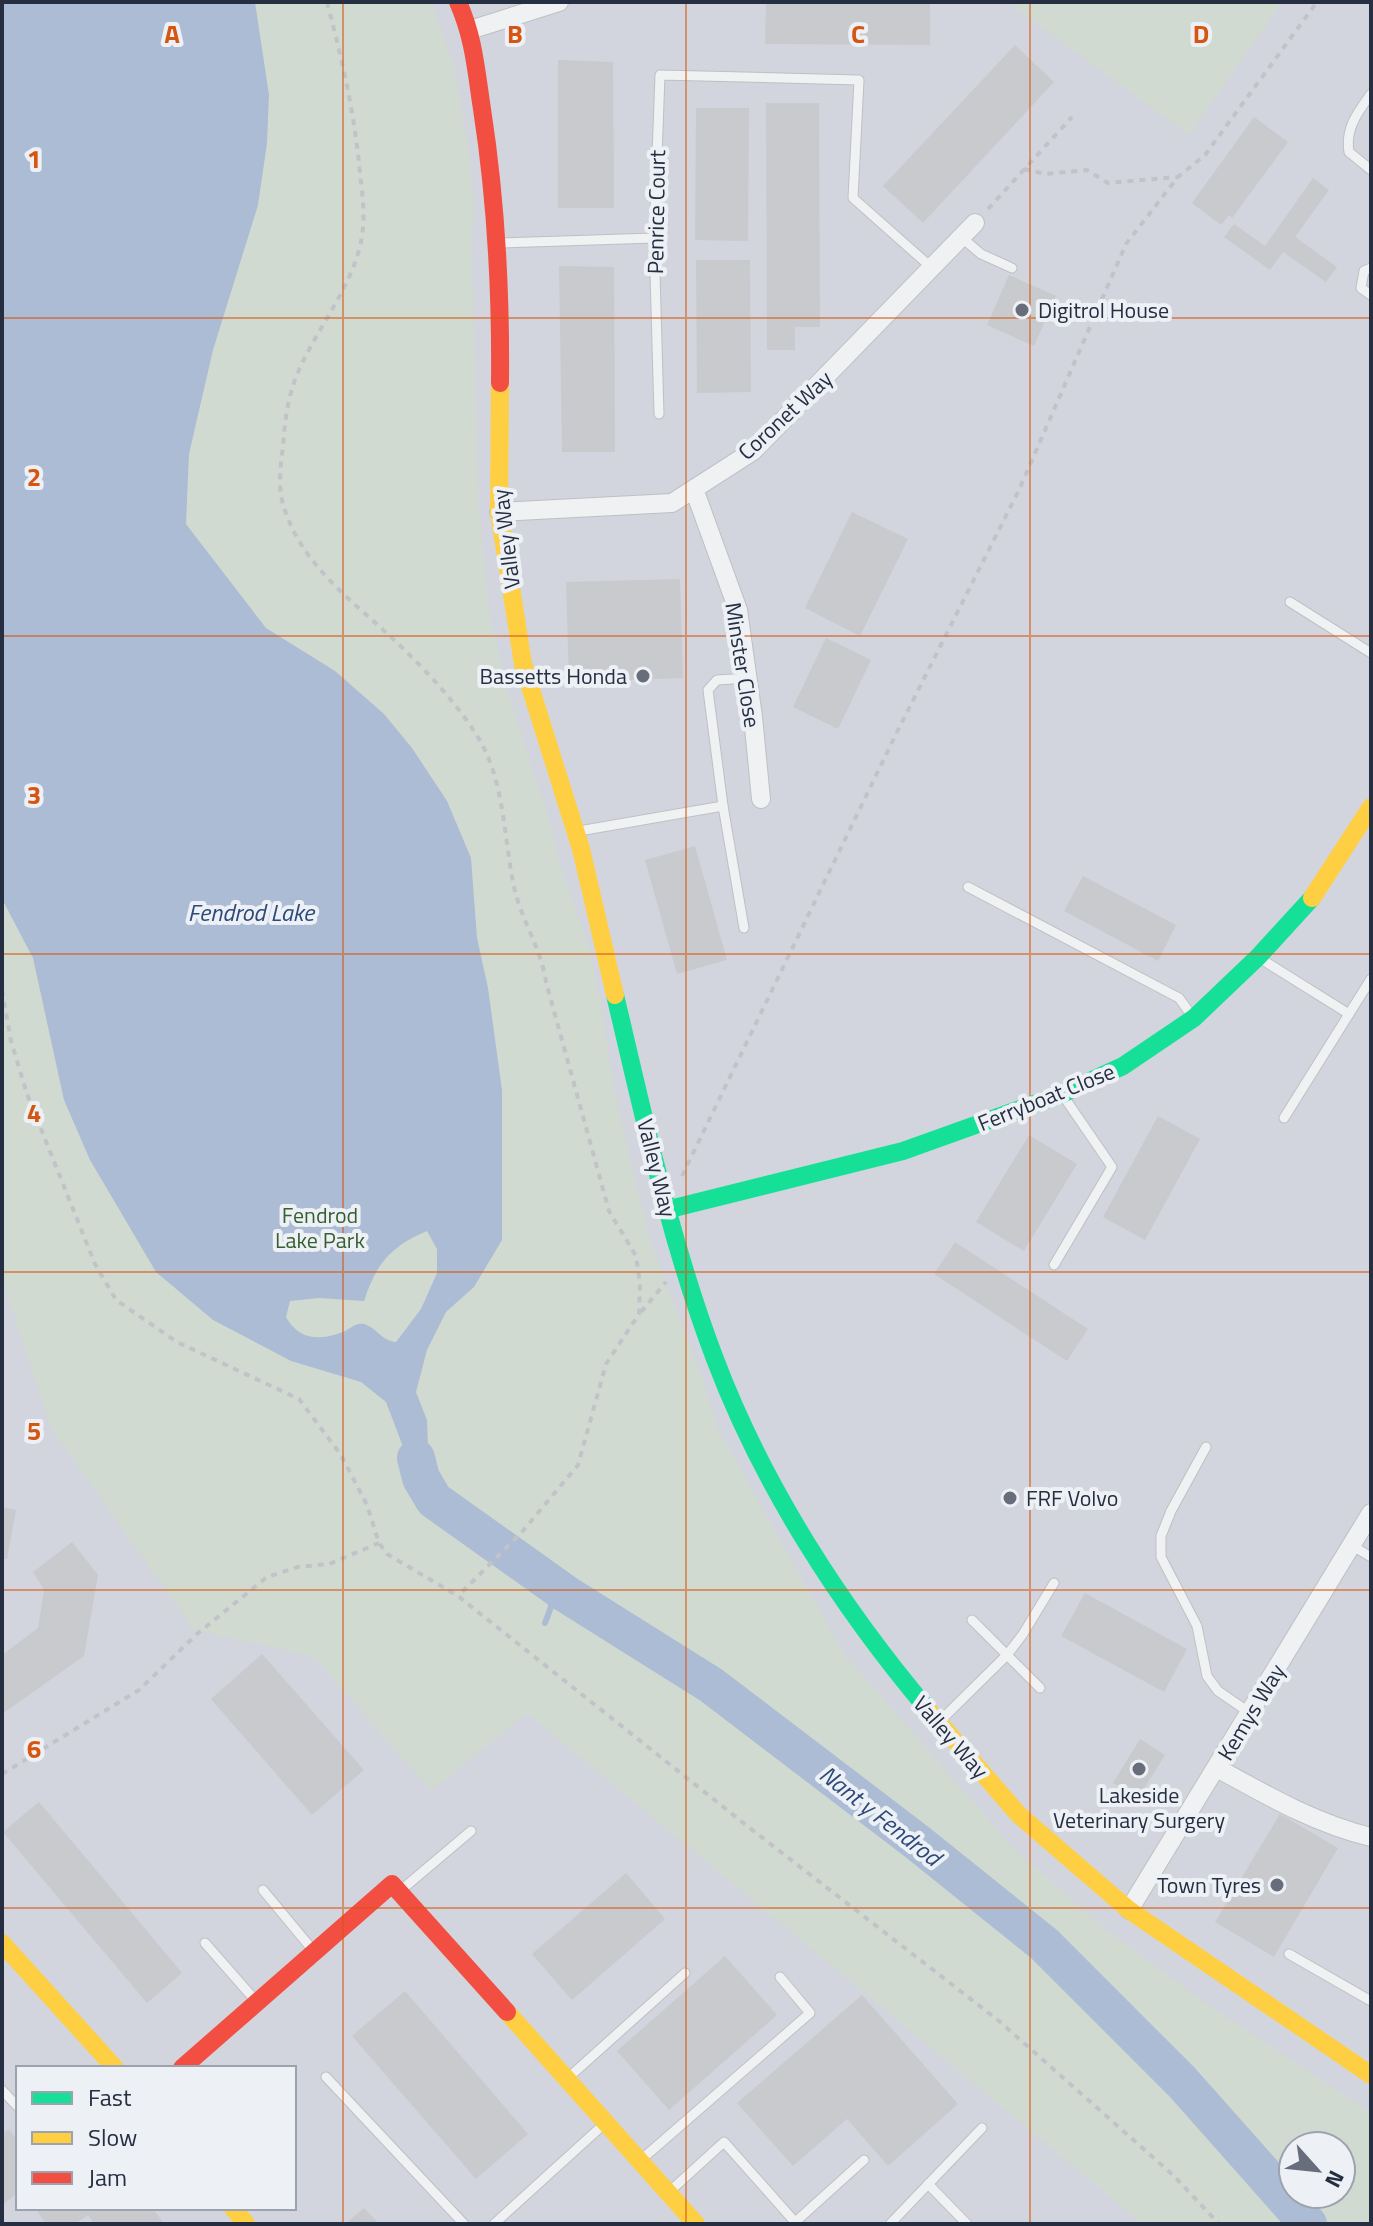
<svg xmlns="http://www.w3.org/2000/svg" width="1373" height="2226" font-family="'Titillium Web',sans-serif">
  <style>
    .built { fill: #d2d5dd; fill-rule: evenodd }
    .green { fill: #d0dad0; fill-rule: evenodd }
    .water { fill: #acbcd4; fill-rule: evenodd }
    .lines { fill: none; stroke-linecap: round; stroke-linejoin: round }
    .stream { stroke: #acbcd4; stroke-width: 6 }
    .river { stroke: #acbcd4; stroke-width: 38 }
    .building { fill: #c9cace }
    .lane-casing { stroke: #bfc0c4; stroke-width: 11 }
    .street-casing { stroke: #bfc0c4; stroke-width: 20 }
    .path { stroke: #c2c3c8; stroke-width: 4; stroke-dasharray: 6 6; stroke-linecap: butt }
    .lane { stroke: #f0f1f3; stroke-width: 9 }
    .street { stroke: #f0f1f3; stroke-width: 18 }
    .fast { stroke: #16e098; stroke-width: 18 }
    .slow { stroke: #ffcf43; stroke-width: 18 }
    .jam { stroke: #f24e42; stroke-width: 18 }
    .grid { fill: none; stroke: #d55511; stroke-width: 2; stroke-opacity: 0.55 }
    .poi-dot { fill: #676d7b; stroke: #edf1f6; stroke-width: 3 }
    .labels { text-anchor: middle; stroke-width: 8; stroke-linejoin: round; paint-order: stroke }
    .street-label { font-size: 22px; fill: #262e41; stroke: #edf1f6 }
    .poi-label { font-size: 22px; fill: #262e41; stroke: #edf1f6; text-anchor: start }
    .park-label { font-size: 22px; fill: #375e32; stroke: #edf1f6 }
    .water-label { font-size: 24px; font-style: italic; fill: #2c4979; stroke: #edf1f6 }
    .grid-label { font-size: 26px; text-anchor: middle; font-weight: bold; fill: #d55511; stroke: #edf1f6; stroke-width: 8; stroke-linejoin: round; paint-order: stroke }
  </style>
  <rect width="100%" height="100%" fill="#e1e2e6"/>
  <path class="built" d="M255 2H1371V2224H2V899ZM18 2068H294V2208H18ZM1293 2146H1341V2194H1293Z"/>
  <g class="green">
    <path d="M2 2H431L454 66 470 158 474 207 472 252 479 508 489 614 511 702 554 836 560 864 589 947 602 1010 614 1090 650 1241 704 1383 718 1429 844 1654 1014 1849 1106 1930 1204 2002 1371 2113V2224H1143L527 1713 431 1791 313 1656 194 1630 51 1428 2 1277ZM1293 2146H1341V2194H1293Z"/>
    <path d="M1007 2H1282L1189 135Z"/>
  </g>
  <path class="water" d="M2 2H255L269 95 267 143 258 205 213 350 189 454 186 524 266 628 335 671 384 714 412 748 447 801 471 858 477 938 488 988 502 1090V1240L474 1287 446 1312 427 1350 416 1392 427 1420 428 1448 416 1458 407 1457 386 1402 361 1382 291 1361 213 1320 156 1272 90 1160 64 1100 33 958 2 899ZM427 1231 437 1249V1273L421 1309 396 1342C382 1341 377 1328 364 1324 354 1322 349 1331 340 1333 318 1341 298 1339 286 1317L290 1301 319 1298 364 1301C376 1264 391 1246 427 1231Z"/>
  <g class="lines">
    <path class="stream" d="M545 1623 551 1607 549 1582"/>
    <path class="river" d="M416 1458 421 1478 434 1500 566 1594 711 1685 917 1842 1044 1944 1182 2082 1308 2224"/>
  </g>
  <g class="building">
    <path d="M766 2H930V45L765 44Z"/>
    <path d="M1015 45 1054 82 923 223 883 186Z"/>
    <path d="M558 60 613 62 614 208H558Z"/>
    <path d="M766 103H819L820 327H795V350H767Z"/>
    <path d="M696 108H749L748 241 695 240Z"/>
    <path d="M1254 117 1288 142 1232 218 1229 215 1221 225 1192 203Z"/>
    <path d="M1313 178 1329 190 1295 237 1337 267 1326 282 1283 252 1270 270 1224 237 1234 224 1265 246Z"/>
    <path d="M696 260H750L751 392 697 393Z"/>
    <path d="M559 266 614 267 615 452H562Z"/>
    <path d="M1009 275 1056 296 1034 346 987 325Z"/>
    <path d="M852 512 908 539 860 636 805 608Z"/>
    <path d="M680 579 683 678 569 682 566 582Z"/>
    <path d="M826 638 871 660 838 729 793 707Z"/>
    <path d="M695 846 727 960 677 974 645 860Z"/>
    <path d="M1083 876 1176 925 1158 961 1064 911Z"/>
    <path d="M1158 1116 1200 1139 1145 1240 1103 1217Z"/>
    <path d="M1029 1135 1077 1164 1024 1251 976 1222Z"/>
    <path d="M955 1242 1088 1329 1067 1361 934 1274Z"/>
    <path d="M2 1507 16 1510 7 1559H2Z"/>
    <path d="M72 1542 98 1575 84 1656 2 1714V1655L38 1628 44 1590 33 1572Z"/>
    <path d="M1085 1593 1187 1649 1164 1692 1061 1636Z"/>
    <path d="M262 1654 364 1770 312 1815 211 1699Z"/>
    <path d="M1140 1739 1165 1755 1138 1798 1113 1783Z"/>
    <path d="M39 1802 182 1973 147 2003 3 1832Z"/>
    <path d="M1280 1814 1338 1848 1274 1957 1215 1922Z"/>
    <path d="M626 1873 665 1919 572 2000 532 1954Z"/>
    <path d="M725 1956 777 2015 669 2110 617 2051Z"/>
    <path d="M405 1991 528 2134 476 2179 352 2036Z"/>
    <path d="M862 1995 958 2104 888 2166 847 2119 793 2166 737 2103Z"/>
    <path d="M2 2128 5 2132 9 2129 18 2142V2193L2 2205Z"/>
    <path d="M35 2208H153L164 2224H94L88 2215 75 2224H46Z"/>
    <path d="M364 2208 379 2224H345Z"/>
  </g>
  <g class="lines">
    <defs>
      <g id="lane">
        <path d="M1371 94C1358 112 1345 128 1349 152L1371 170"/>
        <path d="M961 237 981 254 1012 268"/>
        <path d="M499 243 654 238"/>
        <path d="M1371 268 1364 271 1361 288 1371 295"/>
        <path d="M659 414 654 238 660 75 859 80 853 198 932 268"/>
        <path d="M1290 602 1371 653"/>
        <path d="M723 806 744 928"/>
        <path d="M579 831 723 806 708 690 717 680 748 678"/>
        <path d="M968 887 1179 998 1192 1016"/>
        <path d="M1261 959 1349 1014 1284 1118"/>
        <path d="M1349 1014 1371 979"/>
        <path d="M1054 1265 1112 1167 1064 1097"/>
        <path d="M1206 1447 1171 1511 1161 1536V1557L1197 1626 1207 1676 1218 1691 1250 1713"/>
        <path d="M1351 1545 1371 1557"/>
        <path d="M972 1620 1040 1688"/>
        <path d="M940 1721 1007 1655 1023 1634 1054 1583"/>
        <path d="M263 1890 312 1949"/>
        <path d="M400 1891 471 1831"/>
        <path d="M205 1943 255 2000"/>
        <path d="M1289 1954 1371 2001"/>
        <path d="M326 2077 464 2224"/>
        <path d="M568 2078 685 1973"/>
        <path d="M2 2090 18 2107"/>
        <path d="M642 2159 810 2013 780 1977"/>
        <path d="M928 2184 967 2224"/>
        <path d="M669 2192 724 2142 795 2222"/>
        <path d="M494 2224 603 2125"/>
        <path d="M793 2224 864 2160"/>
        <path d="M890 2224 982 2128"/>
      </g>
      <g id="street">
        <path d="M470 30 559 2"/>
        <path d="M694 489 738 610 753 717 761 799"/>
        <path d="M499 512 672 503 753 451 975 223"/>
        <path d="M1217 1768C1266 1795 1316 1824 1371 1837"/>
        <path d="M1129 1910 1371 1513"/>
      </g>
    </defs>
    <use href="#lane" class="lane-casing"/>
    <use href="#street" class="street-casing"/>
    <g class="path">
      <path d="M327 2C342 59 355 115 360 174 363 198 366 222 360 246 349 291 318 327 299 370 288 394 285 420 283 446 281 464 278 483 282 500 297 561 349 598 393 639 423 667 454 700 476 734 506 780 503 840 515 891 523 923 541 949 546 982L609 1211 636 1256 640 1284 639 1314 606 1364 578 1465 522 1532 458 1596"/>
      <path d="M1024 169 1045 174 1087 170 1108 183 1178 177"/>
      <path d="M988 209 1072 117"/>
      <path d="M2 990 11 1041 27 1094 95 1264 116 1300 177 1342 299 1399 341 1455 367 1505 379 1543 387 1554 458 1596 746 1825 999 2021 1173 2175 1219 2224"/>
      <path d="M682 1176 897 732 1019 490 1126 244 1178 177 1205 155 1317 2"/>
      <path d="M641 1312 666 1282"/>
      <path d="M2 1774 139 1690 197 1634 267 1577 298 1567 329 1564 379 1543"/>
    </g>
    <use href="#lane" class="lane"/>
    <use href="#street" class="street"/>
    <g class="fast">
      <path d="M615 995C644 1117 670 1241 715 1359 763 1486 841 1607 929 1711"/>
      <path d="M666 1210 903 1151 1062 1094 1123 1066 1194 1018 1258 957 1312 898"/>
    </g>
    <g class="slow">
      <path d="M500 383 499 512 523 664 581 849 615 995"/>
      <path d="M1312 898 1371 807"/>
      <path d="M929 1711 1019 1815 1129 1910 1371 2075"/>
      <path d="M2 1943 115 2068"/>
      <path d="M507 2012 696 2224"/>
      <path d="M233 2208 246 2224"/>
    </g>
    <g class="jam">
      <path d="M458 2C474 38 476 70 482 109 496 200 501 291 500 383"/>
      <path d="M182 2068 392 1884 507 2012"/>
    </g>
  </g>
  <path class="grid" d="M343 2V2224M686 2V2224M1030 2V2224M2 318H1371M2 636H1371M2 954H1371M2 1272H1371M2 1590H1371M2 1908H1371"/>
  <g class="poi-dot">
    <circle cx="1022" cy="310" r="8"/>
    <circle cx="643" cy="676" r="8"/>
    <circle cx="1010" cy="1498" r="8"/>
    <circle cx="1139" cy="1769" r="8"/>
    <circle cx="1277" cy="1885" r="8"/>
  </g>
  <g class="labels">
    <g class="street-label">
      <text transform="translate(656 212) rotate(-89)" y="8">Penrice Court</text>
      <text transform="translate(785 415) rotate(-43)" y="8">Coronet Way</text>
      <text transform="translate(506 539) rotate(-97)" y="8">Valley Way</text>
      <text transform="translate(743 665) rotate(81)" y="8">Minster Close</text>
      <text transform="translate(1046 1097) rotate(-22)" y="8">Ferryboat Close</text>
      <text transform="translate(657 1168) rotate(76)" y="8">Valley Way</text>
      <text transform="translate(1251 1712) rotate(-59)" y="8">Kemys Way</text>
      <text transform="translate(951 1737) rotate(49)" y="8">Valley Way</text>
    </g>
    <g class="poi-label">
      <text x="1038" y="318">Digitrol House</text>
      <text x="627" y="684" text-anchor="end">Bassetts Honda</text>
      <text x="1026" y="1506">FRF Volvo</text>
      <text x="1139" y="1803" text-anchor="middle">Lakeside<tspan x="1139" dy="25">Veterinary Surgery</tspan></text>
      <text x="1261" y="1893" text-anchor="end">Town Tyres</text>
    </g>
    <g class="park-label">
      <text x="320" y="1223">Fendrod<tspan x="320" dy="25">Lake Park</tspan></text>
    </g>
    <g class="water-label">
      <text x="251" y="921">Fendrod Lake</text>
      <text transform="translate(880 1816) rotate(38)" y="8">Nant y Fendrod</text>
    </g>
  </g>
  <g class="grid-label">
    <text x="172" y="43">A</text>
    <text x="515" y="43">B</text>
    <text x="858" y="43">C</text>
    <text x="1201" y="43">D</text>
    <text x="34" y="168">1</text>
    <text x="34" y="486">2</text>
    <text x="34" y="804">3</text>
    <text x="34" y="1122">4</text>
    <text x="34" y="1440">5</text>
    <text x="34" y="1758">6</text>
  </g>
  <rect width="1373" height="2226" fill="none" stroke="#262e41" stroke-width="8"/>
  <rect x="16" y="2066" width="280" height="144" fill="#edf1f6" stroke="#9da3ae" stroke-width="2"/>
  <rect x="32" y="2092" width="40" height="12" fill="#16e098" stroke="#9da3ae" stroke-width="2"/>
  <text x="88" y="2106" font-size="24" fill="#262e41">Fast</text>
  <rect x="32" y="2132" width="40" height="12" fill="#ffcf43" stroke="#9da3ae" stroke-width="2"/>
  <text x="88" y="2146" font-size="24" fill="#262e41">Slow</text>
  <rect x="32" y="2172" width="40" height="12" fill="#f24e42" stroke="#9da3ae" stroke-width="2"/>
  <text x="88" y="2186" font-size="24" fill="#262e41">Jam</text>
  <g transform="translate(1317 2170) rotate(117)"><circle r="38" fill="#edf1f6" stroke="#9da3ae" stroke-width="2"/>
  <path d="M0-6L14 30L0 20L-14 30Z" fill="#676d7b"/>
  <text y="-12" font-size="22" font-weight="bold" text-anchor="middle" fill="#262e41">N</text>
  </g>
</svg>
